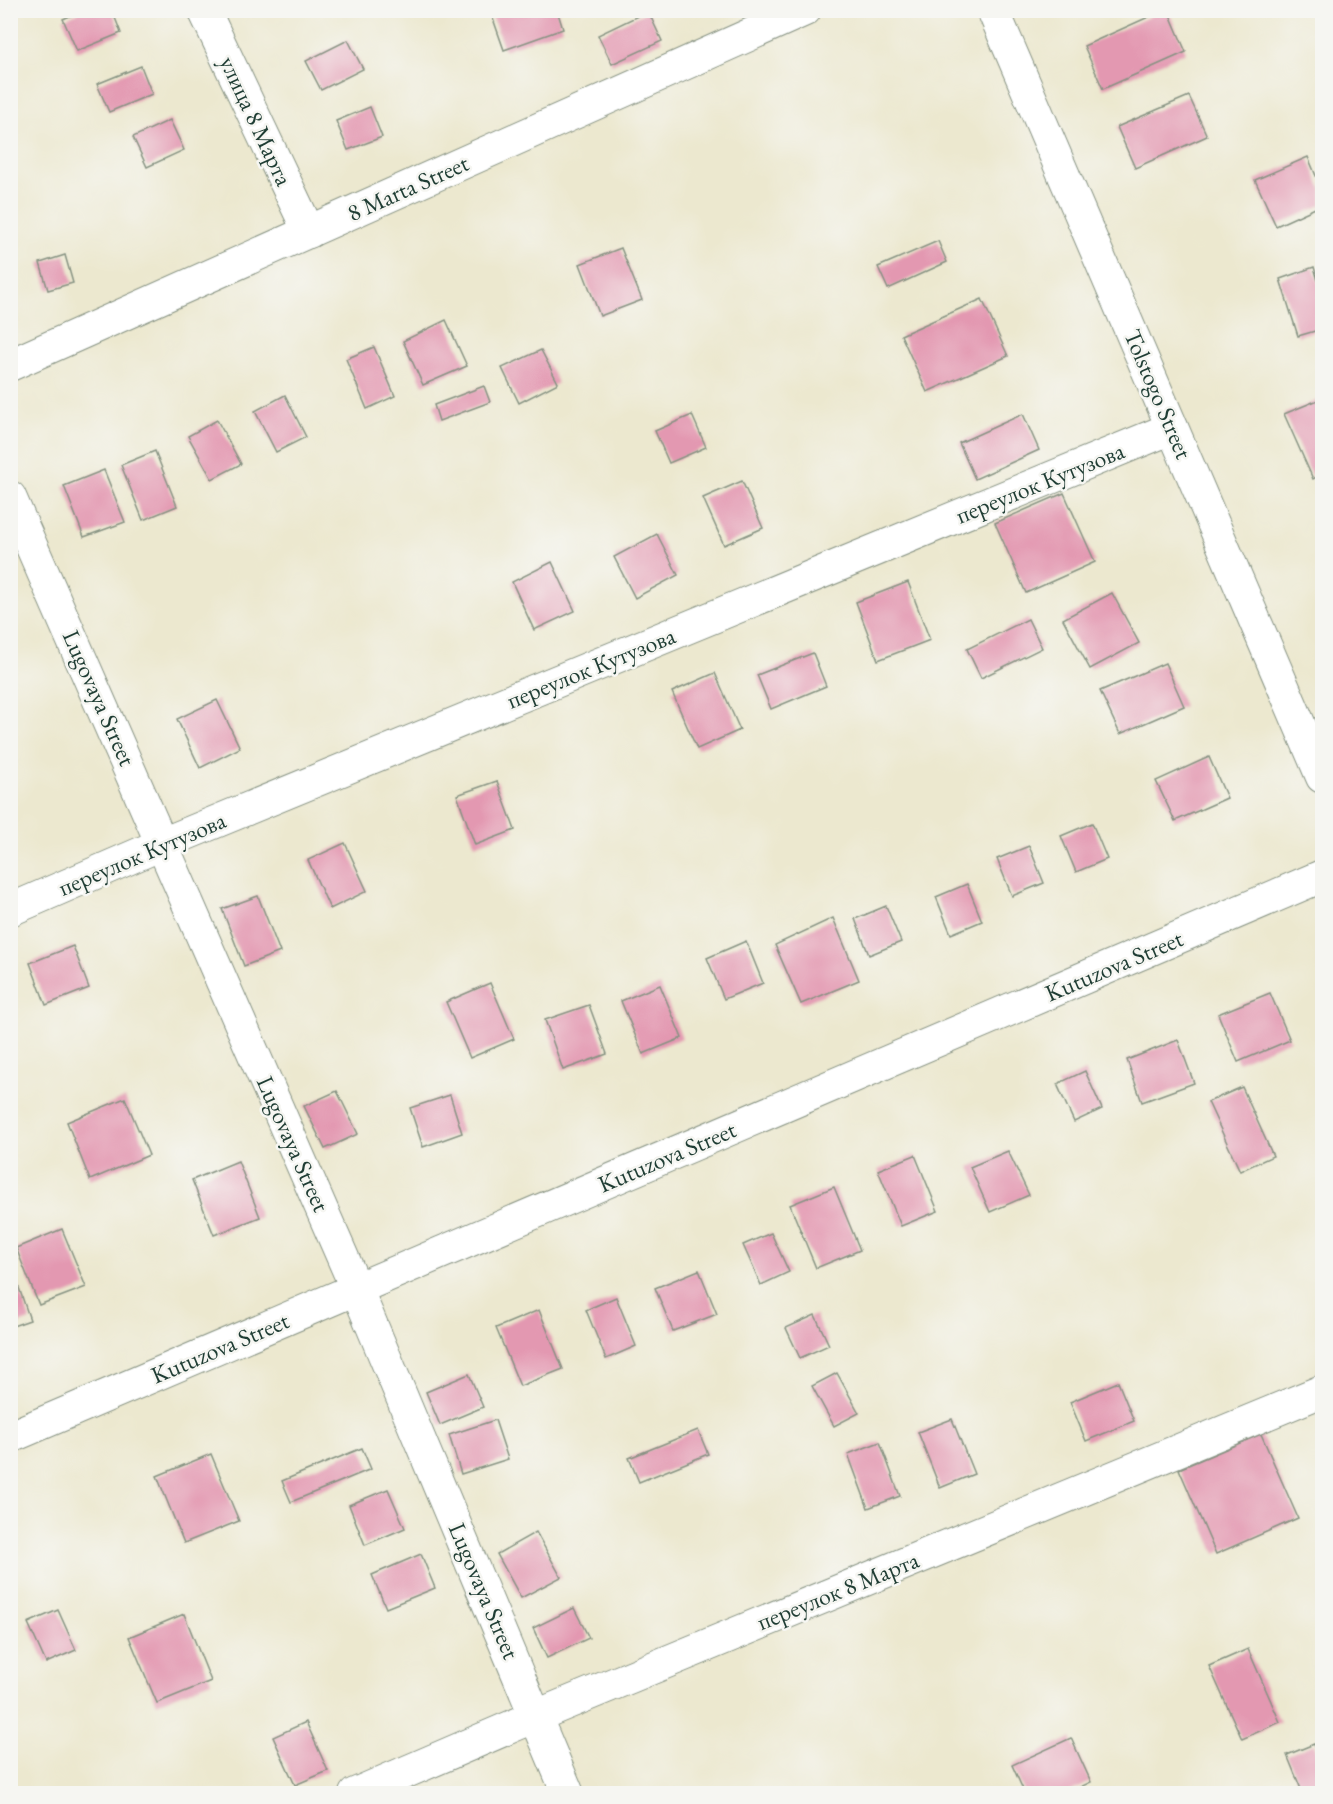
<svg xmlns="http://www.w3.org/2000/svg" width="1333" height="1804" font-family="'EB Garamond',serif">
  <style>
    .building { fill: #e398b1 }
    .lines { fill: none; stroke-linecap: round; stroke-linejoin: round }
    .minor-casing { stroke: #869282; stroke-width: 34 }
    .minor { stroke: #fff; stroke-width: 32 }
    .labels { text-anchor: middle; stroke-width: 5; stroke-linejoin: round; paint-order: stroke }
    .street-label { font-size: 24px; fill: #1f3d34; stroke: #f6f6f2 }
  </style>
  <rect width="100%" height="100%" fill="#f6f6f2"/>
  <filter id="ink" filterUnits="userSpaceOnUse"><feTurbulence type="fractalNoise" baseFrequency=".0167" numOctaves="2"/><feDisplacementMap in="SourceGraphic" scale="12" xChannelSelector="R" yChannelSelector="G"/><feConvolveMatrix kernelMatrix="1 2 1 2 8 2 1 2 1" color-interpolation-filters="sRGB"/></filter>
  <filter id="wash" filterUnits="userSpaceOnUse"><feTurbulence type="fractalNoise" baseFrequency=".008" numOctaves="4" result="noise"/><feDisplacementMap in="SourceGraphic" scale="24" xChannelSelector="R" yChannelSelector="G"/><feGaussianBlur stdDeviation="1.35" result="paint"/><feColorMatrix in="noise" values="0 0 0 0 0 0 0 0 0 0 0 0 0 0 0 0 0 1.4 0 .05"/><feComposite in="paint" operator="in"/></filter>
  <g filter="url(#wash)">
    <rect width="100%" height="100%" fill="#ece8cf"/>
    <g id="blocks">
      <g class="building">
        <path d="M84 10H112L121 33 77 51 63 19Z"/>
        <path d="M490 10H557L563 29 504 50Z"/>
        <path d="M1164 10H1168L1186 52 1103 89 1084 46Z"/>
        <path d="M648 11 662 41 612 64 598 35Z"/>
        <path d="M348 40 363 69 321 90 306 61Z"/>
        <path d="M141 66 152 94 109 112 97 84Z"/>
        <path d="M1189 96 1207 136 1135 168 1117 127Z"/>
        <path d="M370 107 382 137 348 150 336 121Z"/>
        <path d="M170 120 184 150 147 167 133 137Z"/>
        <path d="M1308 157 1322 190V205L1276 226 1255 180Z"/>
        <path d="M938 241 947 262 888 289 878 267Z"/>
        <path d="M621 248 642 300 600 316 580 264Z"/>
        <path d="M65 255 73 283 48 290 40 263Z"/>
        <path d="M1314 267 1322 294V329L1298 336 1280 279Z"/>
        <path d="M982 299 1008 356 927 392 901 335Z"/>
        <path d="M446 320 467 366 423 385 403 341Z"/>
        <path d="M374 347 395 396 367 409 346 359Z"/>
        <path d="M541 350 558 383 519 403 502 368Z"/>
        <path d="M484 386 490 402 439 421 434 405Z"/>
        <path d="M285 395 306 437 276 452 255 411Z"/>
        <path d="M1318 400 1322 411V474L1313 479 1284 414Z"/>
        <path d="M1023 414 1039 450 975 479 959 443Z"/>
        <path d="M692 415 706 447 669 463 655 431Z"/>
        <path d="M217 420 241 464 212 479 188 436Z"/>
        <path d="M155 451 177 506 143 520 121 465Z"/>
        <path d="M104 470 125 522 84 537 64 486Z"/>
        <path d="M742 481 763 528 724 545 703 498Z"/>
        <path d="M1064 493 1095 562 1026 593 995 523Z"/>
        <path d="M657 534 678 575 635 598 614 557Z"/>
        <path d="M552 562 575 611 534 630 512 582Z"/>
        <path d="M908 582 930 640 878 660 856 602Z"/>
        <path d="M1112 593 1139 643 1090 669 1063 619Z"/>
        <path d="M1028 619 1042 648 981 678 967 649Z"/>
        <path d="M813 653 826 686 771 709 757 675Z"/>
        <path d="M1165 663 1184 706 1120 734 1100 691Z"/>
        <path d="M715 673 740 730 697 749 672 692Z"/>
        <path d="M217 700 240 748 200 768 177 719Z"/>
        <path d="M1209 757 1227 798 1175 821 1156 781Z"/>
        <path d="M497 781 515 830 475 845 457 795Z"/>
        <path d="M1092 823 1107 859 1076 872 1061 836Z"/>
        <path d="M345 843 367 891 330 909 308 860Z"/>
        <path d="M1029 846 1044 883 1012 896 997 859Z"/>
        <path d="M967 884 982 921 951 934 936 897Z"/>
        <path d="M258 896 280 952 244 966 222 909Z"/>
        <path d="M886 906 901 942 869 955 855 919Z"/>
        <path d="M833 918 859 980 801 1004 775 945Z"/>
        <path d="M746 941 763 983 724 999 707 958Z"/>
        <path d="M73 946 89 988 46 1005 30 963Z"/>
        <path d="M490 983 514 1039 470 1058 446 1002Z"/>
        <path d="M660 985 682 1038 643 1054 621 1001Z"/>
        <path d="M1270 993 1290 1040 1238 1062 1218 1014Z"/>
        <path d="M589 1005 607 1054 563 1070 545 1020Z"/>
        <path d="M1178 1040 1194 1083 1142 1102 1127 1060Z"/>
        <path d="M1085 1071 1102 1109 1074 1122 1057 1084Z"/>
        <path d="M1242 1087 1273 1156 1240 1171 1208 1102Z"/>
        <path d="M337 1091 358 1134 325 1149 304 1106Z"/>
        <path d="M450 1095 462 1133 423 1147 410 1108Z"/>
        <path d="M125 1098 149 1155 90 1180 67 1122Z"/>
        <path d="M1008 1151 1029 1195 990 1212 970 1167Z"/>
        <path d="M915 1155 938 1211 901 1226 878 1170Z"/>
        <path d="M238 1161 260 1217 214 1235 192 1180Z"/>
        <path d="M834 1187 860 1250 816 1268 790 1205Z"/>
        <path d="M62 1229 86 1287 39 1305 16 1248Z"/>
        <path d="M771 1233 789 1272 761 1285 743 1245Z"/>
        <path d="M699 1270 717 1314 673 1331 655 1288Z"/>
        <path d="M15 1276 30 1320 10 1327V1277Z"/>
        <path d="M616 1297 636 1346 606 1359 586 1310Z"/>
        <path d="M539 1310 563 1369 520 1386 496 1328Z"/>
        <path d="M815 1315 829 1345 800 1358 786 1328Z"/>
        <path d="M837 1373 859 1413 834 1426 812 1386Z"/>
        <path d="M469 1374 483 1407 440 1425 426 1392Z"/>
        <path d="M1118 1382 1134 1421 1086 1441 1070 1402Z"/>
        <path d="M952 1419 974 1474 940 1488 918 1432Z"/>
        <path d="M495 1420 508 1459 461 1474 449 1435Z"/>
        <path d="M698 1430 708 1454 639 1482 629 1458Z"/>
        <path d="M1261 1434 1298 1518 1216 1554 1179 1469Z"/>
        <path d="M880 1442 900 1496 868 1508 848 1454Z"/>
        <path d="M362 1448 371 1469 291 1502 282 1481Z"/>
        <path d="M211 1454 239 1521 184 1543 157 1476Z"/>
        <path d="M388 1489 405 1528 365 1545 349 1505Z"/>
        <path d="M536 1532 561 1577 521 1598 497 1554Z"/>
        <path d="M421 1554 435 1588 386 1608 372 1575Z"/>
        <path d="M574 1608 589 1638 547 1658 533 1628Z"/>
        <path d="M58 1610 76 1650 46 1663 28 1623Z"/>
        <path d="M184 1614 211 1681 157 1703 129 1637Z"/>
        <path d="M1248 1649 1280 1722 1242 1739 1209 1666Z"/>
        <path d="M306 1722 328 1771 295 1785 273 1737Z"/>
        <path d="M1071 1738 1091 1782 1066 1794H1025L1012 1765Z"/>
        <path d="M1314 1744 1322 1762V1794H1303L1287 1755Z"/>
      </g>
    </g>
  </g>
  <g filter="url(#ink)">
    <use href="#blocks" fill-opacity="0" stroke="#869282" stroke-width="1.5"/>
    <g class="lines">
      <defs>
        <g id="minor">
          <path d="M204 10 309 232"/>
          <path d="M993 10 1322 777"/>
          <path d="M10 365 805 10"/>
          <path d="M10 497 357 1290 568 1794"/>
          <path d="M10 910 162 844 1172 428"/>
          <path d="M10 1437 1322 876"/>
          <path d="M355 1794 536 1716 1322 1391"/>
        </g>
      </defs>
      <use href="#minor" class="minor-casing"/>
      <use href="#minor" class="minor"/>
    </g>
  </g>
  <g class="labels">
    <g class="street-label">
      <text transform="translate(256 121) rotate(65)" y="8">улица 8 Марта</text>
      <text transform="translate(408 188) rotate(-24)" y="8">8 Marta Street</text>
      <text transform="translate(1158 394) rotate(67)" y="8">Tolstogo Street</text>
      <text transform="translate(1040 483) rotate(-22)" y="8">переулок Кутузова</text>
      <text transform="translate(591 668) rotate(-22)" y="8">переулок Кутузова</text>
      <text transform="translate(99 698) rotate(66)" y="8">Lugovaya Street</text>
      <text transform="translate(142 854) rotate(-23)" y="8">переулок Кутузова</text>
      <text transform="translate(1114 966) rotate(-23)" y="8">Kutuzova Street</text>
      <text transform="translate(293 1144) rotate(66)" y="8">Lugovaya Street</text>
      <text transform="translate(667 1157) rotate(-23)" y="8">Kutuzova Street</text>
      <text transform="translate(220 1348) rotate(-23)" y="8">Kutuzova Street</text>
      <text transform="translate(484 1591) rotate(67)" y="8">Lugovaya Street</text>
      <text transform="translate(838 1591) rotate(-22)" y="8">переулок 8 Марта</text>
    </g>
  </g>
  <rect width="1333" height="1804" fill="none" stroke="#f6f6f2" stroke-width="36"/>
</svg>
